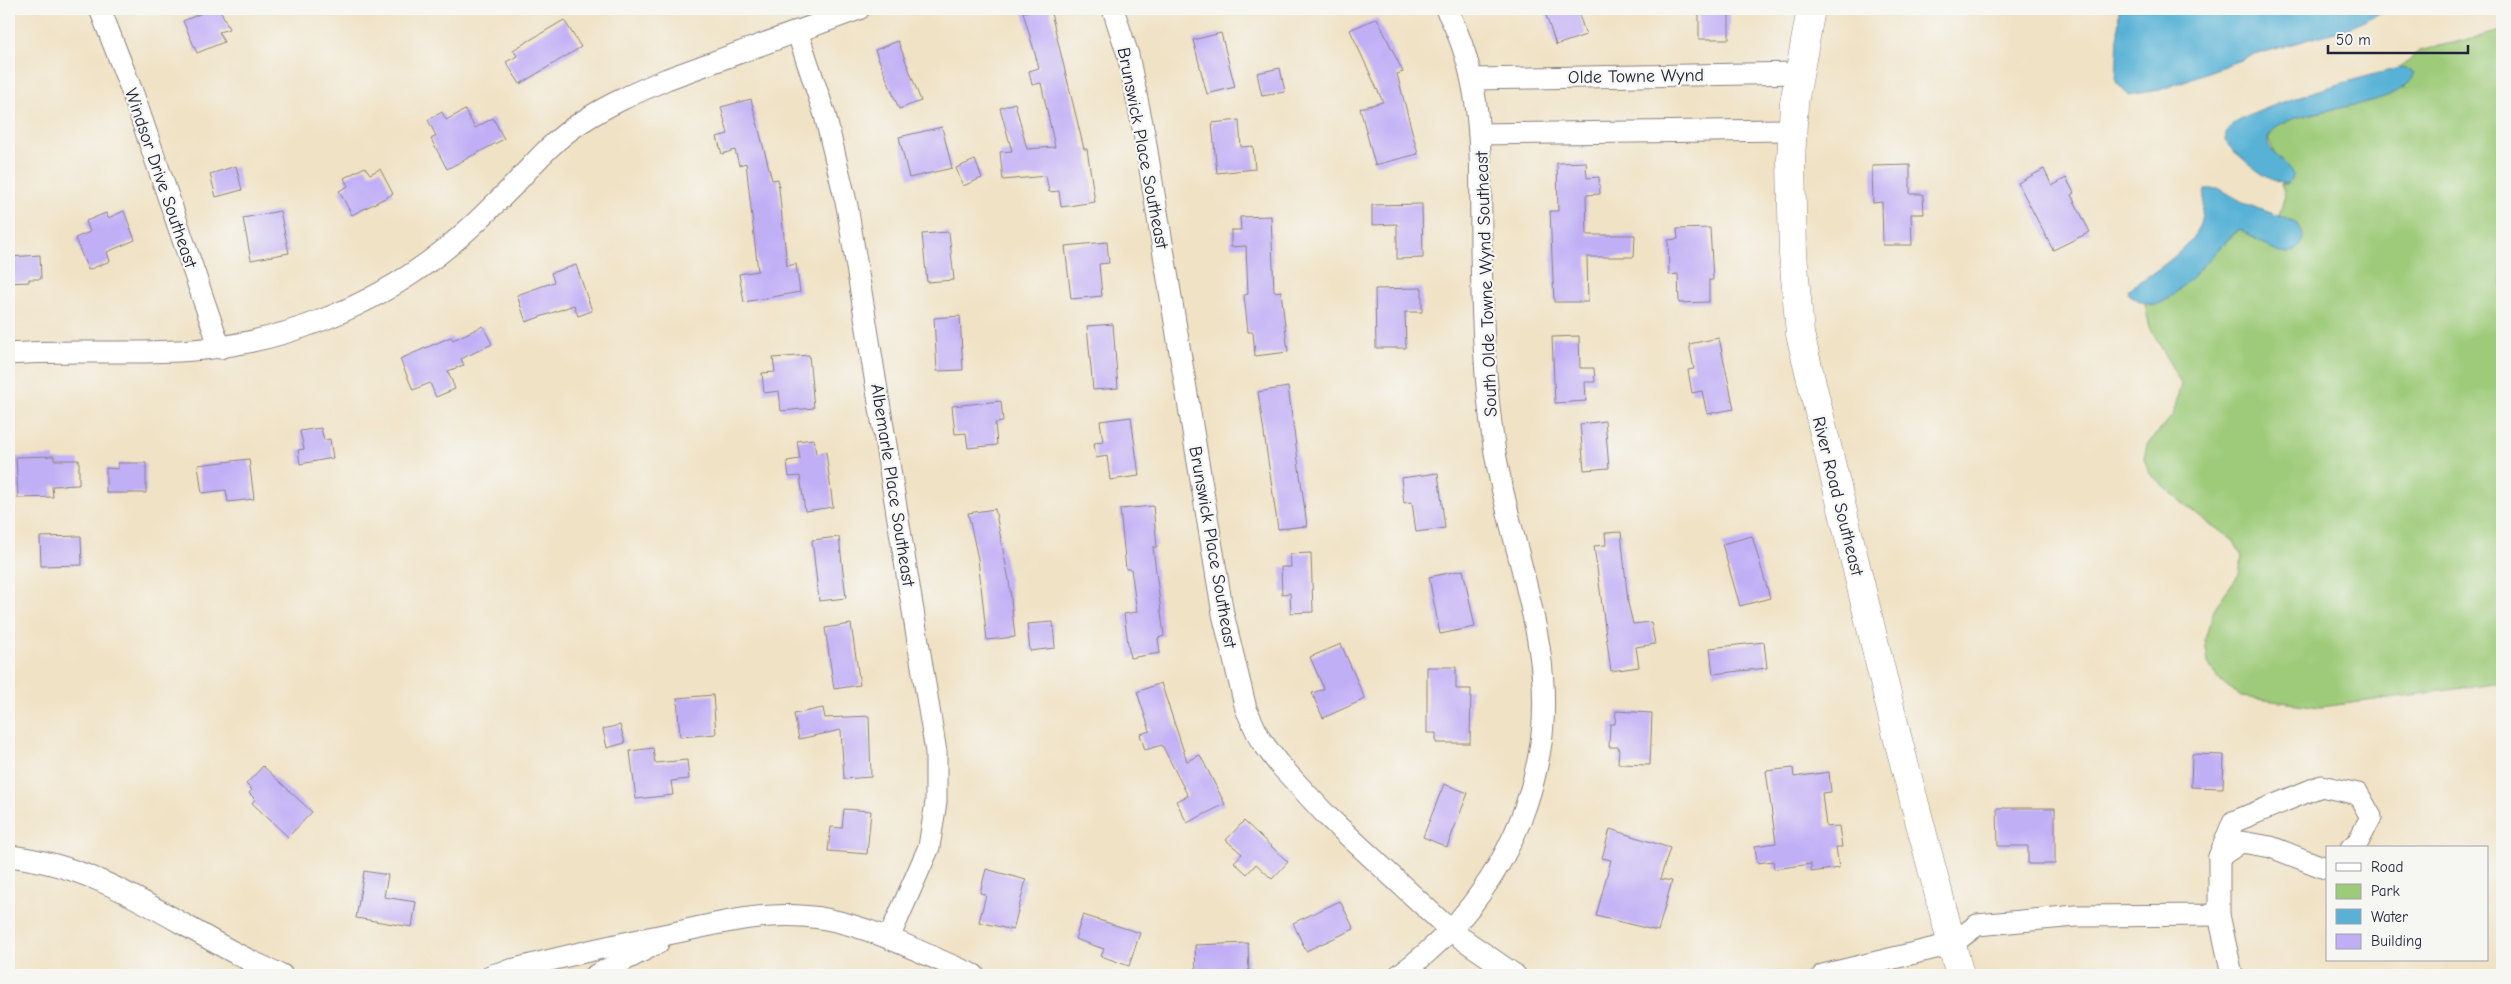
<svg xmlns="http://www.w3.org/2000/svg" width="2511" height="984" font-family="'Comic Neue',sans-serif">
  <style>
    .green { fill: #9ecb79; stroke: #60765a }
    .water { fill: #59b2d6; stroke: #3e6a88 }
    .building { fill: #c1aff6 }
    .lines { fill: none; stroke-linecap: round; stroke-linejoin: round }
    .minor-casing { stroke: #898280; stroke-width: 23 }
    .secondary-casing { stroke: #898280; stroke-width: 29 }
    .minor { stroke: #fff; stroke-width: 21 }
    .secondary { stroke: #fff; stroke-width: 28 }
    .labels { text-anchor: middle; stroke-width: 4.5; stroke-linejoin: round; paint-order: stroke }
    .street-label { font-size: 18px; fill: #22223b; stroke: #f6f6f2 }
  </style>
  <rect width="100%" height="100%" fill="#f6f6f2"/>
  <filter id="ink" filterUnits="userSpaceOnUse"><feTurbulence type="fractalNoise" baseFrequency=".02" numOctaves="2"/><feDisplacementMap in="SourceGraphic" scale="10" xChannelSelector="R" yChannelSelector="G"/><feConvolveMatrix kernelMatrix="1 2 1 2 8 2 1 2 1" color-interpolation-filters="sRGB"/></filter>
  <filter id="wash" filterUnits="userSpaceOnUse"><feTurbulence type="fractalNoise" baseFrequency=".0096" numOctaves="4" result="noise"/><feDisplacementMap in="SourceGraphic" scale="20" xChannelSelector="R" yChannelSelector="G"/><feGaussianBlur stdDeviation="1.12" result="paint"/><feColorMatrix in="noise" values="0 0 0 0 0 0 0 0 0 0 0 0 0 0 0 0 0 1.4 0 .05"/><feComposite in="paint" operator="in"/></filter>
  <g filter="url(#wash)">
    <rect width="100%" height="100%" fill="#f0e2c5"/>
    <path class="green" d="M2502 31V683L2321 707 2241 697 2217 678 2208 663 2205 639 2215 607 2239 574 2242 557 2234 541 2188 508 2149 473 2144 459 2147 445 2173 415 2181 384 2149 325 2145 303 2152 304 2169 299 2222 245 2240 229 2266 246 2297 224 2279 216 2285 195 2281 184H2288L2283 160 2276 156 2268 139 2276 126 2291 119 2371 100 2405 88V70L2400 68 2419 51Z"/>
    <g class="water">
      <path d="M2119 9H2388L2352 27 2251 56 2160 90 2128 95 2116 82Z"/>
      <path d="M2400 68 2410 70 2414 73C2404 114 2272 104 2268 139 2266 152 2288 162 2293 175L2288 184C2273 184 2253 168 2242 158 2234 151 2222 144 2227 131 2233 112 2375 73 2400 68Z"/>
      <path d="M2205 189H2220L2246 204 2279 216 2297 224 2303 235C2303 241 2300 248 2294 251 2274 261 2257 235 2240 229 2219 244 2175 302 2157 304 2147 306 2137 300 2128 294V289C2150 275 2191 250 2200 224 2203 213 2203 200 2205 189Z"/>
    </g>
    <g id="blocks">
      <g class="building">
        <path d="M211 9H220L229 29 219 32 224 42 197 53 183 21Z"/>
        <path d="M1036 9H1050L1084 149H1087L1095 202 1061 207 1059 191 1049 192 1046 176 1003 180 1000 152 1012 151 1000 108 1015 103 1027 149 1055 147 1041 83 1032 85 1029 71 1039 68 1023 12Z"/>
        <path d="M1544 9H1577L1586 35 1556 45Z"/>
        <rect x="1699" y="9" width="30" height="30"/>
        <path d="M1377 18 1403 72 1397 74 1418 154 1375 165 1360 108 1383 102 1350 30Z"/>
        <path d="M564 20 581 47 520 84 506 62 517 56 513 50Z"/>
        <path d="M1221 33 1235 87 1207 94 1193 40Z"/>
        <path d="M898 41 921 101 899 109 875 50Z"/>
        <path d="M1280 68 1285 92 1262 96 1257 73Z"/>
        <path d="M751 99 772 180 778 179 787 266 796 264 800 292 744 302 739 274 758 271 746 163 739 165 735 150 722 154 717 137 728 134 721 107Z"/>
        <path d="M465 110 475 128 493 118 504 139 447 169 431 139 436 136 428 120 442 112 446 120Z"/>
        <path d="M1239 120 1241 147 1253 146 1255 169 1217 173 1212 123Z"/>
        <path d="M942 127 952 168 909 178 899 137Z"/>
        <path d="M975 160 982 178 963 186 956 168Z"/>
        <path d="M1586 162 1587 178 1599 177 1600 194 1586 195 1587 235H1635L1634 257H1587L1588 302H1554L1550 211H1558L1557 163Z"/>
        <path d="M1910 165V194H1923L1924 214H1911L1912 245H1883L1882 202 1873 203 1872 166Z"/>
        <path d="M236 166 242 190 216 197 210 174Z"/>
        <path d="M365 167 370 174 380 169 393 194 352 215 339 191 348 186 344 178Z"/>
        <path d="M2044 169 2052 186 2066 178 2074 193 2071 195 2090 232 2053 250 2018 183Z"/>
        <path d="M1422 204 1423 258 1397 259V224L1372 225V205Z"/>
        <path d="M124 211 135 240 107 252 110 261 88 270 75 238 90 232 86 221 106 213 108 218Z"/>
        <path d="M280 211 289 253 251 260 243 218Z"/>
        <path d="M1271 216 1274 292 1281 291 1288 352 1255 356 1253 332H1248L1244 295 1248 294 1246 246 1231 247V230H1241L1240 217Z"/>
        <path d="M1710 228 1713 280H1709V302L1679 303 1678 274 1669 275 1668 240 1678 239 1677 229Z"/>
        <path d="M949 232 954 280 927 282 922 234Z"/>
        <path d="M1107 242 1109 263 1099 264 1102 296 1071 299 1065 246Z"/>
        <path d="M40 255 41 279H29V282L9 283V257Z"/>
        <path d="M576 265 592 311 578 316 574 305 526 322 517 295 554 282 551 273Z"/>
        <path d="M1422 288V312H1405L1406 348H1376L1375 289Z"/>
        <path d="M960 316 963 370 937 371 934 318Z"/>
        <path d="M1113 324 1118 388 1093 390 1087 326Z"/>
        <path d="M483 326 492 344 461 359 464 365 448 371 455 389 436 397 430 383 413 390 400 359 451 337 453 340Z"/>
        <path d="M1579 336 1580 368H1594L1595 382H1585L1586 401 1555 403 1552 337Z"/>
        <path d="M1719 338 1734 409 1707 414 1702 391 1692 393 1688 370 1694 369 1689 344Z"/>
        <path d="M809 355 814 408 781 411 779 391 764 393 762 373 775 372 773 358Z"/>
        <path d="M1288 387 1307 526 1278 529 1258 392Z"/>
        <path d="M1001 401 1003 422 995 423 997 445 968 448 966 433 955 434 952 406Z"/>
        <path d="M1131 417 1139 476 1110 480 1107 456 1096 458 1094 443 1103 442 1100 421Z"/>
        <path d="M1605 421 1609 468 1584 470 1580 424Z"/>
        <path d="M321 428 324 440 330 439 333 458 300 464 298 450 304 449 300 431Z"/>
        <path d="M814 439 816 454 826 452 833 507 805 511 800 476 789 477 787 461 800 459 797 441Z"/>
        <path d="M54 456V460H79V485L52 486 53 497 18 498 16 457Z"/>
        <path d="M249 459 254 499 228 502 226 490 202 493 198 465Z"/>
        <path d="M118 463H146V493H106V468L118 469Z"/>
        <path d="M1438 473 1445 528 1416 532 1412 502 1404 503 1401 478Z"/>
        <path d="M1153 506 1157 547H1153L1164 636 1158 638 1160 653 1130 658 1124 614 1137 612 1131 569H1126L1120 509Z"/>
        <path d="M995 509 1009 580 1015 637 987 640 978 559 968 513Z"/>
        <path d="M1621 532 1628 603 1633 624 1651 622 1655 644 1636 647 1639 667 1611 671 1594 546 1606 545 1605 533Z"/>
        <path d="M81 536 82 565 41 566 40 537Z"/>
        <path d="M1752 536 1770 598 1740 606 1722 544Z"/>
        <path d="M839 537 846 598 819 601 812 540Z"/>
        <path d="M1311 553 1313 612 1291 613 1290 593 1282 594 1281 567H1291L1290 554Z"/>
        <path d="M1463 570 1475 627 1440 634 1429 577Z"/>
        <path d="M1053 622 1055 648 1030 651 1027 624Z"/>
        <path d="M851 624 860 685 834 689 825 628Z"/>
        <path d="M1764 642 1767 668 1713 674 1710 648Z"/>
        <path d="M1341 644 1365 699 1323 718 1312 693 1324 689 1310 657Z"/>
        <path d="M1427 667H1456V689H1471L1470 743H1436V733H1427Z"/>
        <path d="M1161 683 1187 761 1200 755 1225 804 1187 823 1176 801 1188 796 1162 745 1145 750 1140 734 1150 731 1137 692Z"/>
        <path d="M713 695 716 734 680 737 677 698Z"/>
        <path d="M823 708 825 718 869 716 871 777 844 779 841 730 799 739 794 714Z"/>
        <path d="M1616 711 1652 713 1650 765 1618 764 1619 747H1609L1610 724H1615Z"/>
        <path d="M620 725 625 743 607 748 603 729Z"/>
        <path d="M653 748 655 763 687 760 689 779 671 781 673 795 636 799 630 751Z"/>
        <path d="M2192 754 2224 755 2223 788 2191 787Z"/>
        <path d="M263 766 312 812 288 837 252 803 255 799 249 793 252 790 246 784Z"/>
        <path d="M1793 768 1794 777 1829 772 1831 792 1822 793 1826 827 1839 826 1842 847H1836L1839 868 1811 872V864L1774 869 1773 861 1757 863 1755 846 1776 843 1766 771Z"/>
        <path d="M1444 784 1468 793 1447 847 1423 837Z"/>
        <path d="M1997 808H2055V864H2028V846H1998Z"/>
        <path d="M844 809 871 811 867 854 828 851 831 827 842 828Z"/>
        <path d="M1244 821 1288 862 1272 879 1256 864 1247 874 1234 862 1242 854 1226 840Z"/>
        <path d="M1610 829 1670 848 1660 879 1672 881 1658 931 1596 916 1611 860 1602 858Z"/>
        <path d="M986 869 1026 880 1013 930 979 922 986 895 980 893Z"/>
        <path d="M364 871 388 875 384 897 416 902 412 927 356 918Z"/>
        <path d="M1340 901 1354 929 1306 951 1293 923Z"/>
        <path d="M1083 915 1140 933 1129 966 1101 956 1104 949 1075 939Z"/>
        <path d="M1248 943 1249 975H1196L1195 945Z"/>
      </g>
    </g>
  </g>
  <g filter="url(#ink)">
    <use href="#blocks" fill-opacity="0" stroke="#898280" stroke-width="1"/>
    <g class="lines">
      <defs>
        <g id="minor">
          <path d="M100 9 133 94 220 348"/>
          <path d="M1113 9 1128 55 1144 133 1223 614 1246 709 1260 739 1278 763 1327 816 1451 931 1515 975"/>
          <path d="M797 31 825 115 847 206 936 752V802L929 847 889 938"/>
          <path d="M1473 79 1798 73"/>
          <path d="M1479 134 1792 130"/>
          <path d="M9 354C70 349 132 355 193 350 281 343 370 308 439 254 466 233 490 209 514 185 534 163 555 139 580 123 607 105 637 92 667 79L859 9"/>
          <path d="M9 856C117 868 186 936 282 975"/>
          <path d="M2219 857 2241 842 2271 847 2325 868 2327 866"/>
          <path d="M2219 915 2232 975"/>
          <path d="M492 975C552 959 612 945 673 933 724 922 773 909 826 919 878 929 925 955 974 975"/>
          <path d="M596 975 658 943"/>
          <path d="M1399 975C1472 922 1523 844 1539 755 1559 649 1509 548 1494 446 1484 380 1482 312 1481 245 1480 165 1486 81 1446 9"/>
          <path d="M1823 975 1952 944 1977 925 2076 916 2219 915V857L2233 822 2321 786 2358 794 2371 817 2358 842 2351 848"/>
        </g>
        <path id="secondary" d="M1811 9 1794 103 1791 160 1793 254 1800 334 1898 740 1960 975"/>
      </defs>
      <use href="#minor" class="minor-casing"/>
      <use href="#secondary" class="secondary-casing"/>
      <use href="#minor" class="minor"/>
      <use href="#secondary" class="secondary"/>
    </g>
  </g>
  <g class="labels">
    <g class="street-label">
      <text transform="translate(1636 76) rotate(-1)" y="6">Olde Towne Wynd</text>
      <text transform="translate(1143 148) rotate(79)" y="6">Brunswick Place Southeast</text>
      <text transform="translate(161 178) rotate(71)" y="6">Windsor Drive Southeast</text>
      <text transform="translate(1486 284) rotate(-92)" y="6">South Olde Towne Wynd Southeast</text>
      <text transform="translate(893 485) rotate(81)" y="6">Albemarle Place Southeast</text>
      <text transform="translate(1838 496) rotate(76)" y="6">River Road Southeast</text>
      <text transform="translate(1213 547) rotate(80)" y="6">Brunswick Place Southeast</text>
    </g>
  </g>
  <rect width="2511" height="984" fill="none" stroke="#f6f6f2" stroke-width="30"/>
  <rect x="2326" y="846" width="162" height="115" fill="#f6f6f2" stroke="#a1a1a9"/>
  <rect x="2336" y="863" width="25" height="8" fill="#ffffff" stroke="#a1a1a9"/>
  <text x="2371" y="872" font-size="15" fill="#22223b">Road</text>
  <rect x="2336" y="884" width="25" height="15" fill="#9ecb79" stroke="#a1a1a9"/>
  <text x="2371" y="896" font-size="15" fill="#22223b">Park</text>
  <rect x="2336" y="909" width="25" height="15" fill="#59b2d6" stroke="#a1a1a9"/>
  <text x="2371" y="922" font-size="15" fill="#22223b">Water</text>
  <rect x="2336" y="934" width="25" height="15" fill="#c1aff6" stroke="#a1a1a9"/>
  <text x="2371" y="946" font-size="15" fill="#22223b">Building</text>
  <path d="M2328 45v8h140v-8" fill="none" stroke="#22223b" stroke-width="2.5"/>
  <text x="2336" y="45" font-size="15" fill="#22223b" stroke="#f6f6f2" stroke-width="4" paint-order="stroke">50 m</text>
</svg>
